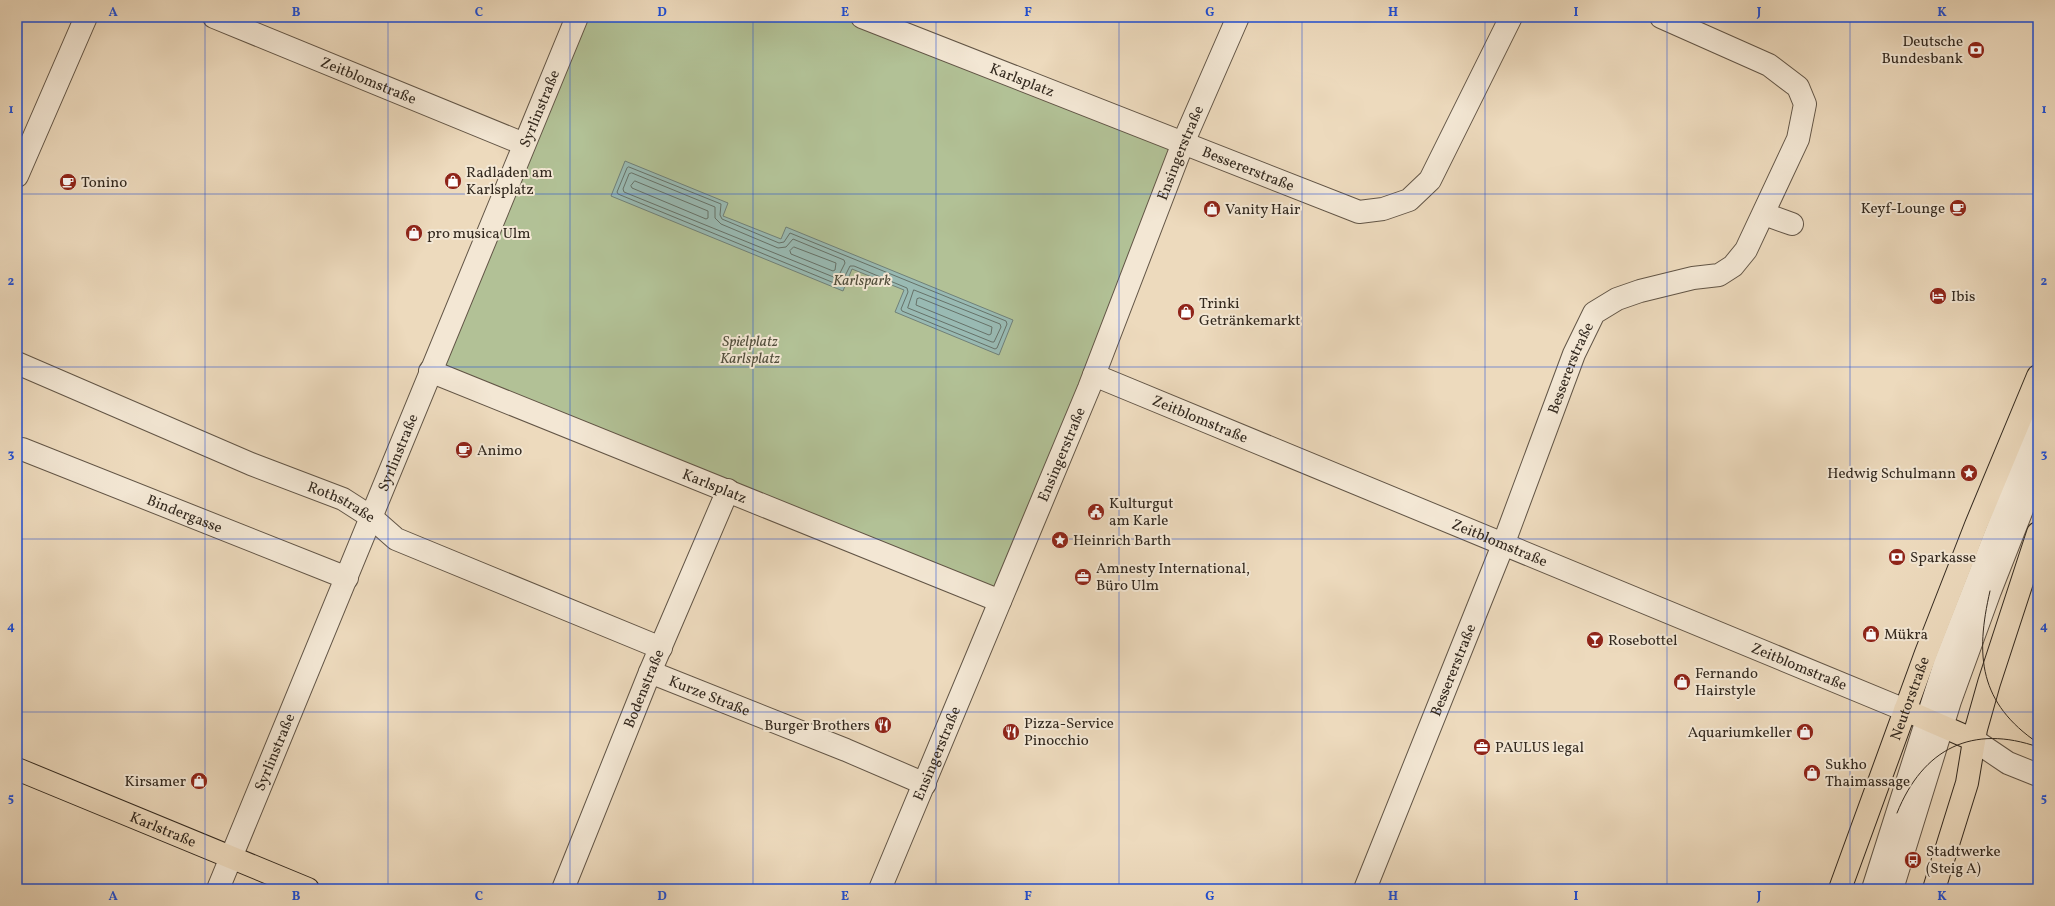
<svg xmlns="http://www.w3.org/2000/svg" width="2055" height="906" font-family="Vollkorn,serif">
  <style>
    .green { fill: #b2c196; stroke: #72755a }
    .water { fill: #99bab3; stroke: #708078 }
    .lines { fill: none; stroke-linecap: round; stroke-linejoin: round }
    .shore { stroke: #667269; stroke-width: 1 }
    .minor-casing { stroke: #625546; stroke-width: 24 }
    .major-casing { stroke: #33291f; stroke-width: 24 }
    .minor { stroke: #f3e7d4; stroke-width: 22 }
    .major { stroke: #eddabd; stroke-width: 22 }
    .tram { stroke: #33291f; stroke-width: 1 }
    .grid { fill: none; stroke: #1d4ed8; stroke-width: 1; stroke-opacity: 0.55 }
    .labels { text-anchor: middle; stroke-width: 4; stroke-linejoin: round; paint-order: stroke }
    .poi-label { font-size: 15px; fill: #33291f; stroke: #f3e7d4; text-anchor: start }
    .street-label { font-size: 15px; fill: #33291f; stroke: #f3e7d4 }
    .park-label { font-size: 15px; font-style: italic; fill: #534f3d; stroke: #f3e7d4 }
    .neatline { fill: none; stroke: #1d4ed8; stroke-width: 1.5 }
    .grid-label { font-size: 13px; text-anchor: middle; font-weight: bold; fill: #1d4ed8 }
  </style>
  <rect width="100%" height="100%" fill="#eddabd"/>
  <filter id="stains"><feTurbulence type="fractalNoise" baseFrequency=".005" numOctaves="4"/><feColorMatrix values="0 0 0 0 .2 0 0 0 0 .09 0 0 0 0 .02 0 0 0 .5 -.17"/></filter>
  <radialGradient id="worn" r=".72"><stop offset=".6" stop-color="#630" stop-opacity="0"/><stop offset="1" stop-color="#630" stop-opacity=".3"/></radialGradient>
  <path class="green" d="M577 17H862L1183 143 1000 601 430 371Z"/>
  <path class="water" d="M625 161 728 203 723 216 781 239 786 227 1013 320 999 355 895 312 904 290 852 269 843 291 611 196Z"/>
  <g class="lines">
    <g class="shore">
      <path d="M629 167 721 204 720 215 722 219 779 243 784 242 790 233 1006 321 1007 324 997 348 995 349 902 311 901 309 908 292 907 288 854 266H850L841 284 839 285 618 194 617 192 627 168Z"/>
      <path d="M632 173 715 207V218L721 224 778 248 786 247 793 239 844 260 845 263 838 277 836 278 624 192 623 189 629 174Z"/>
      <path d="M635 181 708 211V218L706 219 632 188 631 186Z"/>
      <path d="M794 247 836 263 835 270 833 271 791 254 790 251Z"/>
      <path d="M914 290 1000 324 1001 327 994 342H992L908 308Z"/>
      <path d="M920 298 992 327 991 334 989 335 916 305 917 299Z"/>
    </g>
    <defs>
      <g id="minor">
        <path id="s1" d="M214 17 524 144"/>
        <path id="s2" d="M862 17 1359 212 1383 209 1409 200 1430 180 1511 17"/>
        <path d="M17 176 86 17"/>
        <path d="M1764 214 1792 224"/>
        <path id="s3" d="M17 363 251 464 343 499 371 517 396 539 661 648"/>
        <path id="s4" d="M430 371 1000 601"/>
        <path id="s5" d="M1094 375 1905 710"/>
        <path id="s6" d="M22 449 347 578"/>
        <path id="s7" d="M650 672 846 750 925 784"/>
        <path d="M1974 740 2008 763 2038 775"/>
        <path id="s8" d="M218 889 577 17"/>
        <path id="s9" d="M563 889 650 672 728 490"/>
        <path id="s10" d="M880 889 1089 388 1183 143 1238 17"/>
        <path id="s11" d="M1365 889 1503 545 1574 354 1594 313 1617 299 1640 291 1693 278 1719 275 1733 266 1746 250 1798 139 1805 104 1798 87 1769 65 1661 17"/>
        <path d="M1873 889 1945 663 2038 426"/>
        <path d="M1892 889 1950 701 1990 591 2038 469"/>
      </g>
      <g id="major">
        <path d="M1905 710 1974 740"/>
        <path id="s12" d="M17 769 308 889"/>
        <path id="s13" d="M1840 889 1926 653 1976 525 2038 376"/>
        <path d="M1934 889 1967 783 1976 729 1989 683 2038 533"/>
      </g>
    </defs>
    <use href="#minor" class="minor-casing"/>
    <use href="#major" class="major-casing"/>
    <use href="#minor" class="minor"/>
    <use href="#major" class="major"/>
    <g class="tram">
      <path d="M1990 591C1975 656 1979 703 2038 743"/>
      <path d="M1897 813C1923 748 1973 724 2038 747"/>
    </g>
  </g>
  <path class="grid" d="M205 17V889M388 17V889M570 17V889M753 17V889M936 17V889M1119 17V889M1302 17V889M1485 17V889M1667 17V889M1850 17V889M17 194H2038M17 367H2038M17 539H2038M17 712H2038"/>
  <defs>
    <symbol id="bank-disc" viewBox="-11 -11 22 22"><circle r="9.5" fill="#8f2418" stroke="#f3e7d4"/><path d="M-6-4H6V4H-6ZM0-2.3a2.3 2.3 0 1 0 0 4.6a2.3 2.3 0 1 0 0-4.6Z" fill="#fff"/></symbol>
    <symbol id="shop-disc" viewBox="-11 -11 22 22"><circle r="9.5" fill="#8f2418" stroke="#f3e7d4"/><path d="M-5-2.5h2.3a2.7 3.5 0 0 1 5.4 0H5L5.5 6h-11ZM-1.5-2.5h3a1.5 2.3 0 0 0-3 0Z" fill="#fff"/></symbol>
    <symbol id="cafe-disc" viewBox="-11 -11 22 22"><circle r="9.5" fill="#8f2418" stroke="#f3e7d4"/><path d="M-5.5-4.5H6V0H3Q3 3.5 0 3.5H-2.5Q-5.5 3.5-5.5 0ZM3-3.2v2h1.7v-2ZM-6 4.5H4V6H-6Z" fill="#fff"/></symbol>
    <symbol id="hotel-disc" viewBox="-11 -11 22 22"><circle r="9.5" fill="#8f2418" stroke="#f3e7d4"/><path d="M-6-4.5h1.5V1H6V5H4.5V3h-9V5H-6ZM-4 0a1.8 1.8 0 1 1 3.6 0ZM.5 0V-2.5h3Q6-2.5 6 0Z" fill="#fff"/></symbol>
    <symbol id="sight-disc" viewBox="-11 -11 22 22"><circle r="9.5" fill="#8f2418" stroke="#f3e7d4"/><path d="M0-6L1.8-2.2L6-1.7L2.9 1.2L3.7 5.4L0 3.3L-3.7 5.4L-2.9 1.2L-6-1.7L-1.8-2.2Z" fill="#fff"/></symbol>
    <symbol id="civic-disc" viewBox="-11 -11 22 22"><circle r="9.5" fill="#8f2418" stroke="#f3e7d4"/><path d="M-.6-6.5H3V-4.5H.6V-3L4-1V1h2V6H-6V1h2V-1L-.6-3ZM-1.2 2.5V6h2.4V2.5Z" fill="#fff"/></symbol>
    <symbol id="office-disc" viewBox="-11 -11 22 22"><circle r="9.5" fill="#8f2418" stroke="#f3e7d4"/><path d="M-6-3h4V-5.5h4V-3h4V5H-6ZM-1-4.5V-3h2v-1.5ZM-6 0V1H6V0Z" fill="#fff"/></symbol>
    <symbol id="bar-disc" viewBox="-11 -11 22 22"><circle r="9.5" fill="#8f2418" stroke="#f3e7d4"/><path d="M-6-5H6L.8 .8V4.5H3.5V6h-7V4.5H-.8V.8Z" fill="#fff"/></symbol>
    <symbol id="restaurant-disc" viewBox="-11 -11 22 22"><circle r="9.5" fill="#8f2418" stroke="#f3e7d4"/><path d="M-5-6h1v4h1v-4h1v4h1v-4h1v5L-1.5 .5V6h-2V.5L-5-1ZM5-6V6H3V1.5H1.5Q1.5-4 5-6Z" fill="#fff"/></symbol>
    <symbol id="bus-disc" viewBox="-11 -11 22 22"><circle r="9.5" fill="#8f2418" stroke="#f3e7d4"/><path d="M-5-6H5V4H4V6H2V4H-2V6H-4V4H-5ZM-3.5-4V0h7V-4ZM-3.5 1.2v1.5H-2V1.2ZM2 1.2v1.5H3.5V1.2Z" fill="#fff"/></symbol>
  </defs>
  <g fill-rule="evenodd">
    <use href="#bank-disc" x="1966" y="40" width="20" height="20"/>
    <use href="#shop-disc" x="443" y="171" width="20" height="20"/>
    <use href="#cafe-disc" x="58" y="172" width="20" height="20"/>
    <use href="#cafe-disc" x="1948" y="198" width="20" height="20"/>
    <use href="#shop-disc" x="1202" y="199" width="20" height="20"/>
    <use href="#shop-disc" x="404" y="223" width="20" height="20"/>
    <use href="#hotel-disc" x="1928" y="286" width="20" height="20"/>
    <use href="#shop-disc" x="1176" y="302" width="20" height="20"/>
    <use href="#cafe-disc" x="454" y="440" width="20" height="20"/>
    <use href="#sight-disc" x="1959" y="463" width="20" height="20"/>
    <use href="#civic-disc" x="1086" y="502" width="20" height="20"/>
    <use href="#sight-disc" x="1050" y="530" width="20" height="20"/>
    <use href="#bank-disc" x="1887" y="547" width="20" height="20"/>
    <use href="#office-disc" x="1073" y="567" width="20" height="20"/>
    <use href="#shop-disc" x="1861" y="624" width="20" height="20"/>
    <use href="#bar-disc" x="1585" y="630" width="20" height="20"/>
    <use href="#shop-disc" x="1672" y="672" width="20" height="20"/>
    <use href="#restaurant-disc" x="873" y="715" width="20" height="20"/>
    <use href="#restaurant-disc" x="1001" y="722" width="20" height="20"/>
    <use href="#shop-disc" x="1795" y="722" width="20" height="20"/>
    <use href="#office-disc" x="1472" y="737" width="20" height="20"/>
    <use href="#shop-disc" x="1802" y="763" width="20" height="20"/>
    <use href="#shop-disc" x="189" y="771" width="20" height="20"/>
    <use href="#bus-disc" x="1903" y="850" width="20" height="20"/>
  </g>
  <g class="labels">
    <g class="poi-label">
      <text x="1963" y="46" text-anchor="end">Deutsche<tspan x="1963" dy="17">Bundesbank</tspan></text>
      <text x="466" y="177">Radladen am<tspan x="466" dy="17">Karlsplatz</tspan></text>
      <text x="81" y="187">Tonino</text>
      <text x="1945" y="213" text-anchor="end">Keyf-Lounge</text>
      <text x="1225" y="214">Vanity Hair</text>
      <text x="427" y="238">pro musica Ulm</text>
      <text x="1951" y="301">Ibis</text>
      <text x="1199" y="308">Trinki<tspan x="1199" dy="17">Getränkemarkt</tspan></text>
      <text x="477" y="455">Animo</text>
      <text x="1956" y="478" text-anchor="end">Hedwig Schulmann</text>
      <text x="1109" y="508">Kulturgut<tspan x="1109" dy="17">am Karle</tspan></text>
      <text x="1073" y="545">Heinrich Barth</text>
      <text x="1910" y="562">Sparkasse</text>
      <text x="1096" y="573">Amnesty International,<tspan x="1096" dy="17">Büro Ulm</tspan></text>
      <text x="1884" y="639">Mükra</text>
      <text x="1608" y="645">Rosebottel</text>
      <text x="1695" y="678">Fernando<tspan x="1695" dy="17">Hairstyle</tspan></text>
      <text x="1024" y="728">Pizza-Service<tspan x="1024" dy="17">Pinocchio</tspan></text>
      <text x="870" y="730" text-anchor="end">Burger Brothers</text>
      <text x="1792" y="737" text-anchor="end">Aquariumkeller</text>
      <text x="1495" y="752">PAULUS legal</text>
      <text x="1825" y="769">Sukho<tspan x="1825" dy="17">Thaimassage</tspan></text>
      <text x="186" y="786" text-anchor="end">Kirsamer</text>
      <text x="1926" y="856">Stadtwerke<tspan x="1926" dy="17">(Steig A)</tspan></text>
    </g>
    <g class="street-label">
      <text dy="5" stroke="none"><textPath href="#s1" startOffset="167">Zeitblomstraße</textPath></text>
      <text dy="5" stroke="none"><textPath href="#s2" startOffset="172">Karlsplatz</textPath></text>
      <text dy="5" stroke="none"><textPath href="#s8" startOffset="844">Syrlinstraße</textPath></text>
      <text dy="5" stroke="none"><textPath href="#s10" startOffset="795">Ensingerstraße</textPath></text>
      <text dy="5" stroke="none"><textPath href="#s2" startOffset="415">Bessererstraße</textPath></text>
      <text dy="5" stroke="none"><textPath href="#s11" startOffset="560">Bessererstraße</textPath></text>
      <text dy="5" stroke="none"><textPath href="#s5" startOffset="115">Zeitblomstraße</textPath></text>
      <text dy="5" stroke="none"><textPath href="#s8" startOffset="472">Syrlinstraße</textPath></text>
      <text dy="5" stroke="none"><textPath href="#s10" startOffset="471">Ensingerstraße</textPath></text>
      <text dy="5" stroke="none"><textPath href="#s4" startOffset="307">Karlsplatz</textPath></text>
      <text dy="5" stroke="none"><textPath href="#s3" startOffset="353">Rothstraße</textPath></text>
      <text dy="5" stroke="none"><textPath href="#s6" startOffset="175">Bindergasse</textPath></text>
      <text dy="5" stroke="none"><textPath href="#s5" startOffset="439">Zeitblomstraße</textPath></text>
      <text dy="5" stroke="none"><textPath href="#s5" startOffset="763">Zeitblomstraße</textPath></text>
      <text dy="5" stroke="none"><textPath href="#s11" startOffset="236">Bessererstraße</textPath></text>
      <text dy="5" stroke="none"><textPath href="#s9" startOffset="216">Bodenstraße</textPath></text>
      <text dy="5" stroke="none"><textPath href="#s7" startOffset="64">Kurze Straße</textPath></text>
      <text dy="5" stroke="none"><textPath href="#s13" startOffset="203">Neutorstraße</textPath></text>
      <text dy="5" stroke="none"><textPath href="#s8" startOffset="148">Syrlinstraße</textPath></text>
      <text dy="5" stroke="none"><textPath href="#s10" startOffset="147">Ensingerstraße</textPath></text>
      <text dy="5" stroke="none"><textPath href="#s12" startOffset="158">Karlstraße</textPath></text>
    </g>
    <g class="park-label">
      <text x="862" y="285">Karlspark</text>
      <text x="750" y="346">Spielplatz<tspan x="750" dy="17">Karlsplatz</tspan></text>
    </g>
  </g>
  <rect width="2055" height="906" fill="none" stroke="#eddabd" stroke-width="44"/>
  <rect x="22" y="22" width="2011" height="862" class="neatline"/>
  <g class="grid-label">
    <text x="113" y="16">A</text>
    <text x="296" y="16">B</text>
    <text x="479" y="16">C</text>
    <text x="662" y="16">D</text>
    <text x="845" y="16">E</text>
    <text x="1028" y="16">F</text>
    <text x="1210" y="16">G</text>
    <text x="1393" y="16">H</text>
    <text x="1576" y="16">I</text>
    <text x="1759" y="16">J</text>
    <text x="1942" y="16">K</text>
    <text x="11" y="113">1</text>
    <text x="2044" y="113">1</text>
    <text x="11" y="285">2</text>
    <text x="2044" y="285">2</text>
    <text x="11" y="458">3</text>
    <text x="2044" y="458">3</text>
    <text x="11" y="630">4</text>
    <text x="2044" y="630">4</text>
    <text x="11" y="802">5</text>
    <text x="2044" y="802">5</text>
    <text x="113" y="900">A</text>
    <text x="296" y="900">B</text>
    <text x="479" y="900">C</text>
    <text x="662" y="900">D</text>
    <text x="845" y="900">E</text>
    <text x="1028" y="900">F</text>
    <text x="1210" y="900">G</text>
    <text x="1393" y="900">H</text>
    <text x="1576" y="900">I</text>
    <text x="1759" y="900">J</text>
    <text x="1942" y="900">K</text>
  </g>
  <rect width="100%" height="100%" filter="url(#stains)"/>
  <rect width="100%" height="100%" fill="url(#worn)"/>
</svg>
